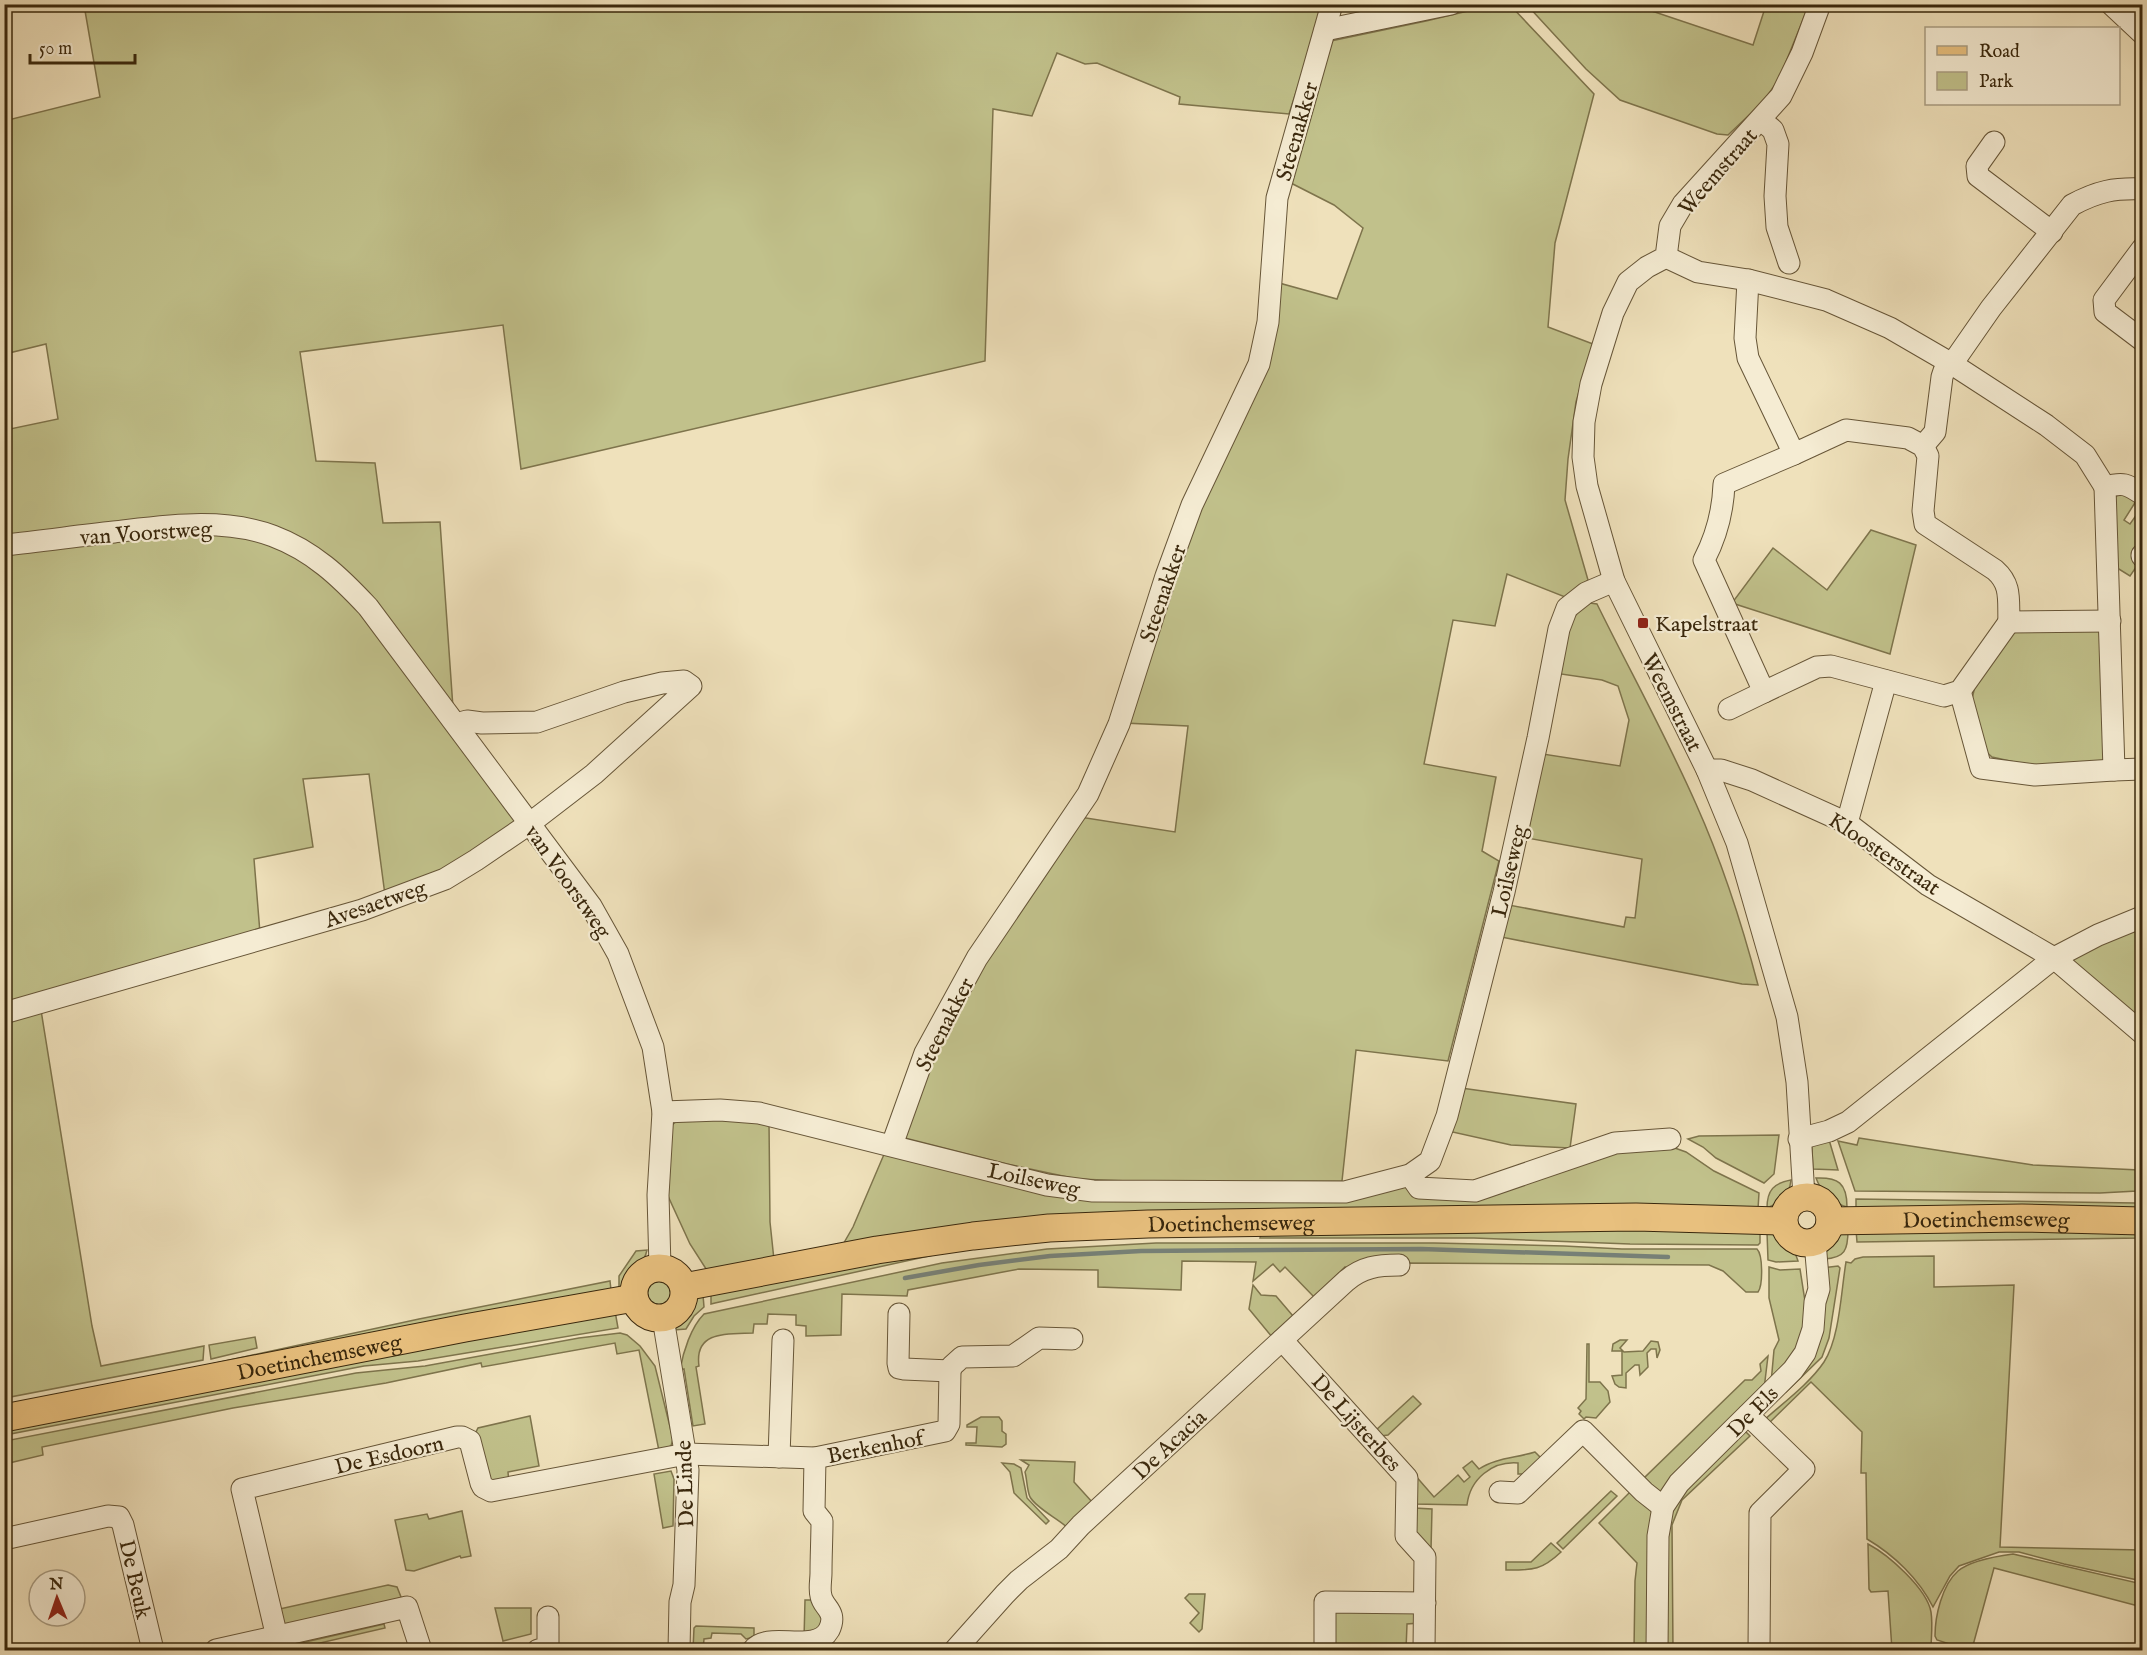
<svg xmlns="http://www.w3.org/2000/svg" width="2147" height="1655" font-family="'IM FELL English',serif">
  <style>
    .green { fill: #c1c18b; stroke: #7e744c; stroke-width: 1.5 }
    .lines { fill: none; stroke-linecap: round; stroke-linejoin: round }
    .stream { stroke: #778076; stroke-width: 4.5 }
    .minor-casing { stroke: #675638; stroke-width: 23 }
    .major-casing { stroke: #3a280d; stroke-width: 29 }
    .minor { stroke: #f5ecd3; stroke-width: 21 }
    .major { stroke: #e8c07e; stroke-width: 27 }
    .poi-dot { fill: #8f2418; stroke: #f5ecd3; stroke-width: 2 }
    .labels { text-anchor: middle; stroke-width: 4.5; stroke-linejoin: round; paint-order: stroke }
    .street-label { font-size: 22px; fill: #3a280d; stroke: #f5ecd3 }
    .poi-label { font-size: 22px; fill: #3a280d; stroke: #f5ecd3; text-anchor: start }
  </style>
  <rect width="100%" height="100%" fill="#efe1bb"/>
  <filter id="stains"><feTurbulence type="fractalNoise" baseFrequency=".00333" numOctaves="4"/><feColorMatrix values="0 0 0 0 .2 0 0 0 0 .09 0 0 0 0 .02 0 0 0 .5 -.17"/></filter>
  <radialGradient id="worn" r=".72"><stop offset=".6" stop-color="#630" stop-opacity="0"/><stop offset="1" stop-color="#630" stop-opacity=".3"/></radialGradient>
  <g class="green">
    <path d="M84 5H1324L1289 114 1179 104 1180 97 1097 63 1085 64 1057 53 1032 116 993 109 985 361 521 469 503 325 300 352 316 461 375 463 383 523 440 522 453 708 436 687 279 532 5 535V430L58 419 46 344 5 354 4 121 100 97Z"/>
    <path d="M1493 5H1510L1594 94 1555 243 1548 327 1593 344 1576 402 1568 459 1565 500 1588 580 1565 597 1507 574 1495 626 1453 620 1424 764 1496 777 1482 851 1499 861 1448 1061 1356 1050 1342 1181 1156 1182 1077 1179 1007 1164 901 1137 944 1028 1080 817 1175 832 1188 726 1124 723 1279 283 1337 299 1363 228 1334 205 1285 180 1326 42 1426 21Z"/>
    <path d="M1527 5H1634L1753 45 1766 5H1809L1779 79 1763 102 1728 135 1717 134 1620 100 1586 69Z"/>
    <path d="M2126 492 2138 498 2124 520 2130 524 2142 507 2141 560 2130 576 2114 566 2113 499 2118 495Z"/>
    <path d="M1871 530 1916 545 1890 654 1732 603 1773 548 1827 590Z"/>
    <path d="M176 531 245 536 297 556 349 597 520 821 456 866 385 895 369 774 303 779 313 847 254 859 260 933 5 1006 4 552Z"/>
    <path d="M1590 603 1597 604C1630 671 1666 736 1696 804 1722 862 1742 924 1758 985L1742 984 1501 937 1509 905 1624 927 1626 917 1635 918 1642 859 1527 838 1543 754 1620 766 1629 720 1618 686 1602 680 1554 673C1562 648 1565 616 1590 603Z"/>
    <path d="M2013 630 2105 631 2107 752 2102 763 2028 765 1992 757 1982 748 1972 699 1975 686Z"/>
    <path d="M2142 922V1028L2063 959Z"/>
    <path d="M40 1004 92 1326 101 1366 204 1346 203 1360 5 1398 4 1015Z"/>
    <path d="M1461 1088 1576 1104 1570 1148 1511 1145 1448 1131Z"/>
    <path d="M696 1118 769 1122 770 1222 774 1260 708 1272 690 1244 668 1196 672 1125 677 1121Z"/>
    <path d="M1811 1130 1827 1133 1838 1170 1813 1169Z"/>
    <path d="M1779 1135 1774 1174 1764 1183 1716 1158 1703 1147 1688 1139 1699 1136Z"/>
    <path d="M1859 1138 2033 1165 2139 1170 2137 1191 2100 1193 1855 1191 1838 1141 1857 1145Z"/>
    <path d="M1672 1147 1686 1152 1714 1171 1759 1193 1758 1209 841 1248 853 1227 885 1152 1039 1188 1404 1185 1457 1199 1608 1152Z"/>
    <path d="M1816 1178C1838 1177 1847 1183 1847 1207 1833 1203 1821 1192 1816 1178Z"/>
    <path d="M1791 1180C1790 1195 1780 1203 1767 1208 1767 1190 1774 1183 1791 1180Z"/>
    <path d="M1856 1199 2136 1203 2142 1204V1212L1856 1208Z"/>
    <path d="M2142 1229V1238L1857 1242 1856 1230Z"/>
    <path d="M1262 1230H1760V1243L1758 1245 1630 1244 1474 1238H1260Z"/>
    <path d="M1848 1230C1848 1250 1845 1258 1824 1259 1825 1243 1833 1236 1848 1230Z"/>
    <path d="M1767 1232C1782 1234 1794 1247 1798 1261L1776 1262 1768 1260Z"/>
    <path d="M997 1241 715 1303 711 1304V1293Z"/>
    <path d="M1156 1243H1434L1564 1246 1622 1249H1757C1763 1255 1763 1285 1758 1292H1746L1723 1271 1709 1265 1406 1263 1348 1269 1345 1267 1314 1297 1285 1267 1280 1272 1273 1264 1253 1281 1256 1262 1182 1261 1181 1290 1098 1287V1270L1019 1269 908 1290 907 1296 842 1294 841 1335 806 1336V1326L796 1325V1315L768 1314 767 1324H754L753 1333C729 1334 694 1330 699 1366L696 1367 705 1424 693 1426 684 1369 680 1370C683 1352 691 1327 704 1314L942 1263 1047 1249Z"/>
    <path d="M647 1250C645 1261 629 1284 619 1288V1276L636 1251Z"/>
    <path d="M1934 1256V1287L2014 1285 2000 1547 2142 1550V1581L2064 1564 2019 1552H1999L1959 1566 1950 1576 1933 1607C1919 1579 1894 1555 1867 1539L1866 1473H1861L1862 1432 1811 1382 1767 1425 1764 1420C1783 1403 1810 1383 1824 1362 1840 1337 1841 1291 1846 1262L1851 1263 1855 1259 1863 1257Z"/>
    <path d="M1838 1266 1840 1268 1829 1338 1822 1357 1786 1392 1781 1391 1802 1369 1822 1268Z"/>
    <path d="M1769 1267 1780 1270 1800 1269 1807 1314 1800 1347 1771 1383 1774 1350 1779 1340 1769 1298Z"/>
    <circle cx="660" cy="1291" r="14"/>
    <path d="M610 1281 611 1290 215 1372 211 1364 419 1319Z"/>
    <path d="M1253 1285 1261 1295 1276 1296 1293 1316 1272 1337 1249 1309Z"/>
    <path d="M703 1295 704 1307 694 1316 686 1329 674 1330C675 1317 691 1300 703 1295Z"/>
    <path d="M615 1311 618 1328 418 1361 364 1366 5 1435V1426Z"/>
    <path d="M620 1333 627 1335 640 1346 655 1366 673 1439 671 1446 659 1451 639 1350 617 1354 615 1343 482 1367 481 1363 386 1383 233 1408 42 1447 43 1455 5 1464V1441L356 1373 425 1366 579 1338Z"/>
    <path d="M255 1337 257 1348 211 1359 209 1345Z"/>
    <path d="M1620 1340H1627L1620 1348 1624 1352 1643 1351 1651 1341 1658 1342 1660 1350 1657 1358 1656 1349H1651L1647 1353 1648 1367 1640 1375 1639 1365H1635L1626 1373V1388L1619 1387 1615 1384 1612 1376 1622 1375V1351H1612L1613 1344Z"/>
    <path d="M1587 1344H1589V1382H1600L1608 1391 1610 1402 1596 1418 1586 1417 1584 1419 1579 1414 1581 1411 1578 1408 1586 1399Z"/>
    <path d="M1768 1356 1764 1389 1662 1493 1643 1479 1745 1380H1752L1761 1371 1760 1364Z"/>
    <path d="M1413 1396 1421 1404 1388 1435 1381 1436 1375 1431Z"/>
    <path d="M530 1416 539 1466 508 1472 509 1483H492L475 1434 478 1428Z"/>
    <path d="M981 1417H999L1002 1421V1431L1006 1434V1444L1002 1447 966 1445V1443H976L977 1427H967V1425Z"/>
    <path d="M1743 1429 1750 1436 1682 1500 1672 1525 1673 1650H1664L1669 1506Z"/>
    <path d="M1535 1452 1542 1459 1527 1474H1518V1463C1492 1461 1470 1479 1467 1505L1414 1504V1474L1434 1497 1458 1475 1464 1482 1470 1477 1463 1468 1472 1461 1479 1469C1495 1458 1516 1458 1535 1452Z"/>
    <path d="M1021 1460 1075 1462 1074 1482 1093 1503 1069 1529C1059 1519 1037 1509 1030 1497 1027 1491 1027 1479 1025 1472L1029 1465Z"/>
    <path d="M1002 1463 1014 1464 1021 1468 1027 1498 1049 1521 1046 1524 1014 1493 1010 1472Z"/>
    <path d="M671 1471 674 1479 673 1526 663 1528 654 1474Z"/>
    <path d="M1633 1489 1654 1513 1651 1650H1634L1635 1581 1637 1563 1599 1523Z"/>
    <path d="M1611 1491 1617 1496 1563 1549 1557 1543Z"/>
    <path d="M1414 1508 1432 1509 1431 1550 1414 1533Z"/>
    <path d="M462 1511 471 1556 461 1558 460 1556 414 1571 406 1570 395 1520 427 1514 429 1519Z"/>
    <path d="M1551 1543 1561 1552C1541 1571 1532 1570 1506 1570V1562H1531Z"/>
    <path d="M1868 1544C1889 1555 1927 1589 1931 1612 1933 1625 1931 1638 1931 1650H1892L1888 1591 1871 1592 1869 1589Z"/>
    <path d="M2013 1554 2142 1584V1607L1994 1568 1972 1649 1975 1650H1968L1937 1640 1935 1636C1935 1616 1942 1585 1958 1571 1970 1561 1998 1556 2013 1554Z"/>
    <path d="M388 1585 397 1587 403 1602 289 1627 281 1623 275 1610Z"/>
    <path d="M1189 1594H1205L1202 1629 1199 1632 1190 1623 1199 1613 1185 1598Z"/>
    <path d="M805 1600H815L825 1627 804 1639Z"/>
    <path d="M495 1608H531V1634L503 1641Z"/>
    <path d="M1413 1608 1419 1623 1407 1624 1406 1650H1331L1333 1611Z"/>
    <path d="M384 1624 385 1628 303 1647 301 1643Z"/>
    <path d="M696 1626 754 1628V1637L746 1639 741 1634 712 1633 711 1638 704 1639 703 1650H693L694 1628Z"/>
  </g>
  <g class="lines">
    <path class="stream" d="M905 1278 979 1265 1050 1256 1141 1251 1421 1249 1668 1257"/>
    <defs>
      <g id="minor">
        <path d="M2111 4 2142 33"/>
        <path d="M1325 30 1451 4"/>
        <path d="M1761 120 1773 130 1778 144 1775 196 1777 227 1789 263"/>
        <path d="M1994 142 1977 166 1978 176 2052 232"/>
        <path d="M2142 249 2104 300 2105 312 2142 340"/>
        <path d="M1666 257 1698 272 1748 280 1826 300 1890 328 1952 364 2046 425 2085 455 2105 487C2123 482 2127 484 2142 494"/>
        <path d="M1748 280 1745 338 1748 358 1794 454 1846 430 1908 438 1923 446 1928 456 1923 511 1925 524 1995 570C2012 585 2008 600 2009 622L2110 621"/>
        <path d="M1923 446 1935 432 1942 377 1944 371 1952 364 1991 308 2072 205C2098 191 2114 188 2142 189"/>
        <path d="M1794 454 1724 484C1723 512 1717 535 1704 560L1764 692 1817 667 1831 666 1944 696 1960 691 2009 622"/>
        <path d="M2105 487 2114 770 2142 769"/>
        <path d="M4 545C41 541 78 536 114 532 166 526 222 517 273 536 313 551 340 577 368 607L591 906 618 954 653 1047 663 1112 658 1195 660 1267"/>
        <path d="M2142 556V555"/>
        <path d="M1960 691 1981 768 2035 775 2114 770"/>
        <path d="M1729 709 1764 692"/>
        <path d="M1707 770H1721L1752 780 1847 823 1928 885 2054 958 2142 1033"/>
        <path d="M1847 823 1886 681"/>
        <path d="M4 1013 362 910 445 879 476 860 529 824 594 774 691 686 684 681 662 683 624 692 537 722 482 723 467 721 456 724"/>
        <path d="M663 1112 720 1110 759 1113 1047 1185 1093 1191 1345 1192 1410 1175 1430 1161 1447 1116 1504 892 1538 738 1559 629 1567 608 1586 593 1614 581"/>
        <path d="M1799 1139 1829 1131 1848 1122 2054 958 2098 935 2142 917"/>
        <path d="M892 1145 925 1053 977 958 1088 794 1119 724 1166 576 1192 505 1259 364 1268 322 1277 198 1332 4"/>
        <path d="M1410 1175 1419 1188 1475 1191 1615 1143 1670 1139"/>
        <path d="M1804 1197 1797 1082 1787 1017 1737 843 1707 770 1614 581 1587 486 1583 457 1584 422 1591 384 1613 313 1628 282 1647 267 1666 257 1670 226 1683 204 1781 96 1802 53 1820 4"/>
        <path d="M899 1314 898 1363 899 1368 904 1369 950 1371"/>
        <path d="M663 1318 688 1470 684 1585 680 1602 679 1650"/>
        <path d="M1282 1340 1407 1478 1406 1536 1425 1557 1424 1650"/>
        <path d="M1748 1415 1804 1469 1760 1513 1759 1650"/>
        <path d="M779 1457 783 1340"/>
        <path d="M1500 1492 1518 1493 1583 1431 1644 1492 1663 1507"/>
        <path d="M4 1539 108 1516 119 1517 123 1525 153 1650"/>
        <path d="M216 1650 407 1607 421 1650"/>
        <path d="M280 1650 242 1489 457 1437H462L470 1441 481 1483 483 1487 491 1491 686 1454 815 1458 945 1431 949 1424 950 1371 952 1366 962 1357 1013 1356 1039 1338 1072 1339"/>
        <path d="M538 1650 548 1648V1617"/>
        <path d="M753 1650C768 1630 815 1655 829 1630 838 1611 823 1608 821 1596 819 1589 821 1580 821 1573 821 1555 822 1538 822 1521L814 1511 815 1458"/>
        <path d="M955 1650 1005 1594 1019 1580 1059 1549 1081 1525 1346 1281C1362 1267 1378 1265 1399 1265"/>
        <path d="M1325 1650V1602L1425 1603"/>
        <path d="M1657 1650 1658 1536 1663 1507 1679 1483 1793 1370 1805 1353 1813 1329 1815 1302 1819 1289 1815 1242"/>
      </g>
      <g id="major">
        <circle cx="1807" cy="1220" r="23"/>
        <path id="s1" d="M1830 1221 2022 1218 2142 1221"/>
        <circle cx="659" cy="1293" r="25"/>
        <path id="s2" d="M684 1287 877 1250 973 1236 1049 1228 1148 1224 1636 1217 1783 1221"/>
        <path id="s3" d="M4 1418 465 1328 634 1298"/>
      </g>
    </defs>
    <use href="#minor" class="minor-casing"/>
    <use href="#major" class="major-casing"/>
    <use href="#minor" class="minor"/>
    <use href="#major" class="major"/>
  </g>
  <rect class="poi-dot" x="1637" y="617" width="12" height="12" rx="3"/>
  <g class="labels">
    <g class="street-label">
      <text transform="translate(1296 131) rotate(-74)" y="8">Steenakker</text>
      <text transform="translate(1717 171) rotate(-49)" y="8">Weemstraat</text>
      <text transform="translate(146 532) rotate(-4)" y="8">van Voorstweg</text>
      <text transform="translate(1162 593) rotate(-71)" y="8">Steenakker</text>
      <text transform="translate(1673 702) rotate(63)" y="8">Weemstraat</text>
      <text transform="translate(1885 853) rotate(34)" y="8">Kloosterstraat</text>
      <text transform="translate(1508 871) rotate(-77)" y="8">Loilseweg</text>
      <text transform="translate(569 881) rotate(55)" y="8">van Voorstweg</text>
      <text transform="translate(375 903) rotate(-19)" y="8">Avesaetweg</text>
      <text transform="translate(944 1024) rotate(-63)" y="8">Steenakker</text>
      <text transform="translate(1034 1179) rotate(12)" y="8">Loilseweg</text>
      <text dy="8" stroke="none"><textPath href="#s1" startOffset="156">Doetinchemseweg</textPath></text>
      <text dy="8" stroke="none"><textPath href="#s2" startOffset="552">Doetinchemseweg</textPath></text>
      <text dy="8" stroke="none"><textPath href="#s3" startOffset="321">Doetinchemseweg</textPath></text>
      <text transform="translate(1752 1411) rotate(-45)" y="8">De Els</text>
      <text transform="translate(1357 1422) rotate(48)" y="8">De Lijsterbes</text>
      <text transform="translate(1169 1444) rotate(-43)" y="8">De Acacia</text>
      <text transform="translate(875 1446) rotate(-11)" y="8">Berkenhof</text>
      <text transform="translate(389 1454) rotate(-13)" y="8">De Esdoorn</text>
      <text transform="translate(684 1484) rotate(-92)" y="8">De Linde</text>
      <text transform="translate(136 1579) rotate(77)" y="8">De Beuk</text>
    </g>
    <g class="poi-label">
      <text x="1655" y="631">Kapelstraat</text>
    </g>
  </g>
  <rect width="2147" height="1655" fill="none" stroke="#efe1bb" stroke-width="24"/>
  <rect x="6" y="6" width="2135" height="1643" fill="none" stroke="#3a280d" stroke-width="3"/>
  <rect x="12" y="12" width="2123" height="1631" fill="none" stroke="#3a280d" stroke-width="1.5"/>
  <rect x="1925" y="27" width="195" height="78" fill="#f5ecd3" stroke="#aa9e84" stroke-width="1.5"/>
  <rect x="1937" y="46" width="30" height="9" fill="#e8c07e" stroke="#aa9e84" stroke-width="1.5"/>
  <text x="1979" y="57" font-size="18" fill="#3a280d">Road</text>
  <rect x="1937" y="72" width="30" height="18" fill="#c1c18b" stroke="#aa9e84" stroke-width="1.5"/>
  <text x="1979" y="87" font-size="18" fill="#3a280d">Park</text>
  <g transform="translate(57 1598) rotate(358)"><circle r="28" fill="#f5ecd3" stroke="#aa9e84" stroke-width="1.5"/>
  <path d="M0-4.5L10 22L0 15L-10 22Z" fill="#8f2418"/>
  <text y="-9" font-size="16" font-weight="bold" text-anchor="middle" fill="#3a280d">N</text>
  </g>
  <path d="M30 54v9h105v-9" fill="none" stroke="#3a280d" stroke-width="3"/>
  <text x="39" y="54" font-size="18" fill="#3a280d" stroke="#f5ecd3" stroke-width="4.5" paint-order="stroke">50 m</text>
  <rect width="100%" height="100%" filter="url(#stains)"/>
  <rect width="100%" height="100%" fill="url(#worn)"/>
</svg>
